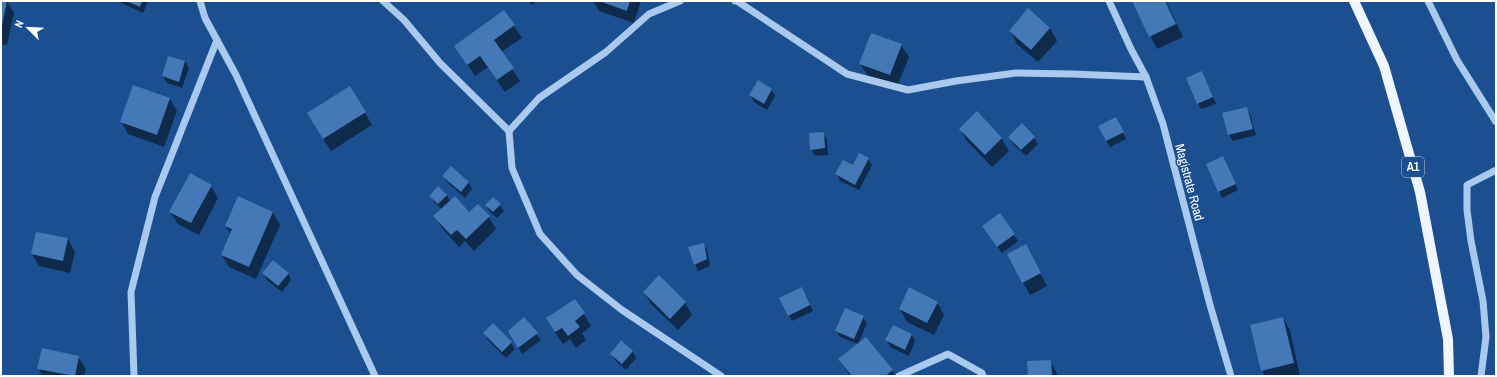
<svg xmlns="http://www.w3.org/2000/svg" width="1497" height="377" font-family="'Archivo Narrow',sans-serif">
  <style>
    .shadow { fill: #0007 }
    .building { fill: #4478b7 }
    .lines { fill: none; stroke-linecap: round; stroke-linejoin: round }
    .minor { stroke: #a9c9ee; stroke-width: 7 }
    .major { stroke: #f0f6ff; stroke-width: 10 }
    .labels { text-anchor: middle; stroke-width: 3; stroke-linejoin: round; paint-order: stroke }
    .shield { fill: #1b4f8f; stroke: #bbcadd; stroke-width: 1 }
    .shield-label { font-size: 12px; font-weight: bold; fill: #fff }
    .street-label { font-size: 13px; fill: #fff; stroke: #1b4f8f }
  </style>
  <rect width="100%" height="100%" fill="#1b4f8f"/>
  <g class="shadow">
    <path d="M1 1H7L14 13 7 45 1 44Z"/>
    <path d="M117 1H148L143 13Z"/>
    <path d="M529 1H537L532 5Z"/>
    <path d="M593 1H641L634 23 599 11Z"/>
    <path d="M1133 1H1166L1183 37 1157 49Z"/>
    <path d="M504 11 522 38 501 52 520 81 505 92 488 67 475 76 455 46Z"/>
    <path d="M1050 28 1057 41 1038 62 1017 44 1010 31Z"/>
    <path d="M901 45 909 57 897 87 868 76 860 64Z"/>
    <path d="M185 61 189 68 182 88 167 83 163 76Z"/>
    <path d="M1202 72 1216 104 1201 109 1198 103Z"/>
    <path d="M758 82 772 90 775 96 767 110 754 102 750 95Z"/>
    <path d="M134 86 170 99 177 111 164 147 128 134 121 121Z"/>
    <path d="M1247 108 1250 114 1256 135 1233 141 1229 135 1224 114Z"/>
    <path d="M365 113 372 125 331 151 315 126Z"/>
    <path d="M1119 124 1126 139 1110 147 1106 141Z"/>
    <path d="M960 129 1001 138 1009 151 992 167 967 141Z"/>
    <path d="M823 133 827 139 828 155 815 156 811 149Z"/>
    <path d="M1010 137 1034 138 1038 144 1026 156 1013 144Z"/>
    <path d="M1223 157 1238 190 1222 198 1219 191Z"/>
    <path d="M868 159 872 165 859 190 840 181 837 174Z"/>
    <path d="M451 167 469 183 472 189 465 198 447 182 443 176Z"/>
    <path d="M211 186 218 198 199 235 178 224 170 212Z"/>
    <path d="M447 195 450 201 469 213 489 217 496 229 474 251 465 241 459 247 442 228 435 216 442 209 434 202 431 196Z"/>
    <path d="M486 205H500L504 211 497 218 490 212Z"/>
    <path d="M273 212 280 225 256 279 229 267 222 255 231 235 226 226Z"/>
    <path d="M1000 215 1018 241 1002 253 987 232Z"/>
    <path d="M68 239 75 252 70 273 39 266 32 254Z"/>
    <path d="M703 244 707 250 710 266 698 271 689 248Z"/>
    <path d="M1008 255 1032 258 1047 286 1030 295Z"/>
    <path d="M288 273 291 280 282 292 267 280 264 274Z"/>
    <path d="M659 277 685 303 692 315 678 330 651 304 644 292Z"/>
    <path d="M805 295 813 311 792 321 789 315Z"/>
    <path d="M575 300 591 326 582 333 586 340 576 348 570 339 563 344 554 331Z"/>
    <path d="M937 302 944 315 934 335 907 322 900 309Z"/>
    <path d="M863 317 867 323 858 344 840 337 836 331Z"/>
    <path d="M1283 318 1290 330 1300 376H1265L1262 371 1252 326Z"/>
    <path d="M524 319 541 340 522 354 509 331Z"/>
    <path d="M893 326 912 335 915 341 909 356 890 347 887 340Z"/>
    <path d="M484 333 511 343 515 349 506 358 488 340Z"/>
    <path d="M621 342 633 352 636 358 626 370 615 360 611 354Z"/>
    <path d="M78 357 86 369 84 376H43L38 368Z"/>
    <path d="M840 360 892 370 895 376H850Z"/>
    <path d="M1050 361 1057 373V376H1029Z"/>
  </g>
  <g class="building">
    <path d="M1 1H7L2 25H1Z"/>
    <path d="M126 1H142L140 7Z"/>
    <path d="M599 1H630L627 11Z"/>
    <path d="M1132 1H1165L1176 24 1149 37Z"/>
    <path d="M1028 8 1050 28 1031 50 1009 31Z"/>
    <path d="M504 10 515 25 494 40 514 68 497 80 480 56 467 65 454 46Z"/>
    <path d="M871 33 902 44 890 75 859 64Z"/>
    <path d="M168 56 185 61 179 82 162 76Z"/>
    <path d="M1202 71 1213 97 1197 104 1186 78Z"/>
    <path d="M758 80 772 89 764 104 749 95Z"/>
    <path d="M133 85 170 98 157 135 120 122Z"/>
    <path d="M350 86 366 112 323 139 307 113Z"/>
    <path d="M1247 107 1253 129 1228 135 1222 113Z"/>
    <path d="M977 111 1002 138 985 155 959 129Z"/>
    <path d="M1116 117 1124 132 1106 141 1098 126Z"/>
    <path d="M1022 123 1035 137 1021 150 1008 137Z"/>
    <path d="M824 132 825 148 810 150 809 133Z"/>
    <path d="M859 153 869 158 855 185 835 174 843 160 853 165Z"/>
    <path d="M1223 156 1236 184 1218 192 1206 164Z"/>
    <path d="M451 166 469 182 461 192 442 176Z"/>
    <path d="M190 173 212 185 191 223 169 212Z"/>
    <path d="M438 186 447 195 438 204 429 196Z"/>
    <path d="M238 196 273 212 249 267 221 255 232 229 225 226Z"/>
    <path d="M455 196 469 212 478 204 490 216 466 239 457 230 451 235 433 216Z"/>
    <path d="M493 197 501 204 493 212 485 205Z"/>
    <path d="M1000 213 1015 234 997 247 982 226Z"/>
    <path d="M36 232 68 238 63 261 31 254Z"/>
    <path d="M704 243 707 259 694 265 688 247Z"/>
    <path d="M1026 244 1041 273 1022 283 1007 254Z"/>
    <path d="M273 260 289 273 278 286 262 273Z"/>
    <path d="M659 275 686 302 670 319 643 292Z"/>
    <path d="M802 287 810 305 788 316 779 298Z"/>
    <path d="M909 287 938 302 927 323 899 309Z"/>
    <path d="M575 299 585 313 575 321 580 327 568 336 562 328 555 332 546 318Z"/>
    <path d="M845 308 864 316 854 339 835 331Z"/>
    <path d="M524 317 538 333 518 348 508 331Z"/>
    <path d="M1283 317 1294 363 1261 371 1250 325Z"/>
    <path d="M493 323 512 342 502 352 483 333Z"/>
    <path d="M893 325 912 334 905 350 885 340Z"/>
    <path d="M866 337 893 370 885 376H852L838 359Z"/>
    <path d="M621 340 633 351 622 364 610 354Z"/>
    <path d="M42 348 79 356 75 376 37 369Z"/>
    <path d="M1051 360 1052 376H1028L1027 361Z"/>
  </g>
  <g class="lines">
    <g class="minor">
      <path d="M200 1 205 18 236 75 375 376"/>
      <path d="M383 1 404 20 440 63 509 131 512 168 540 234 577 275 622 310 721 376"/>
      <path d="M735 1H737L847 74 908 90 956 81 1016 73 1072 74 1146 77"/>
      <path d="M1109 1 1131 49 1146 77 1163 124 1210 305 1231 376"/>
      <path d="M1428 1 1457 60 1496 122"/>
      <path d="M509 131 539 98 606 52 649 14 680 1"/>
      <path d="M134 376 131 292 155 197 217 40"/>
      <path d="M899 376 948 354 982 373 983 376"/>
      <path d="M1481 376 1486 337 1483 301 1471 241 1467 210V185L1496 170"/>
    </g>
    <path class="major" d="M1354 1 1384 66 1420 192 1448 339 1449 376"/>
  </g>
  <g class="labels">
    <rect class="shield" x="1402" y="157" width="22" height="20" rx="3"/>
    <g class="shield-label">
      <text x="1413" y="171">A1</text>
    </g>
    <g class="street-label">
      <text transform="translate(1190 182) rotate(75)" y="5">Magistrate Road</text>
    </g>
  </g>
  <rect width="1497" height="377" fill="none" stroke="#ffffff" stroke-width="4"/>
  <g transform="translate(28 28) rotate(294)" stroke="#1b4f8f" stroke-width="3" paint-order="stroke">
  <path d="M0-3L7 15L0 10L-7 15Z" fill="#ffffff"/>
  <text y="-6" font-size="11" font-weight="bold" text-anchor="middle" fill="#ffffff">N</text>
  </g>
</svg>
